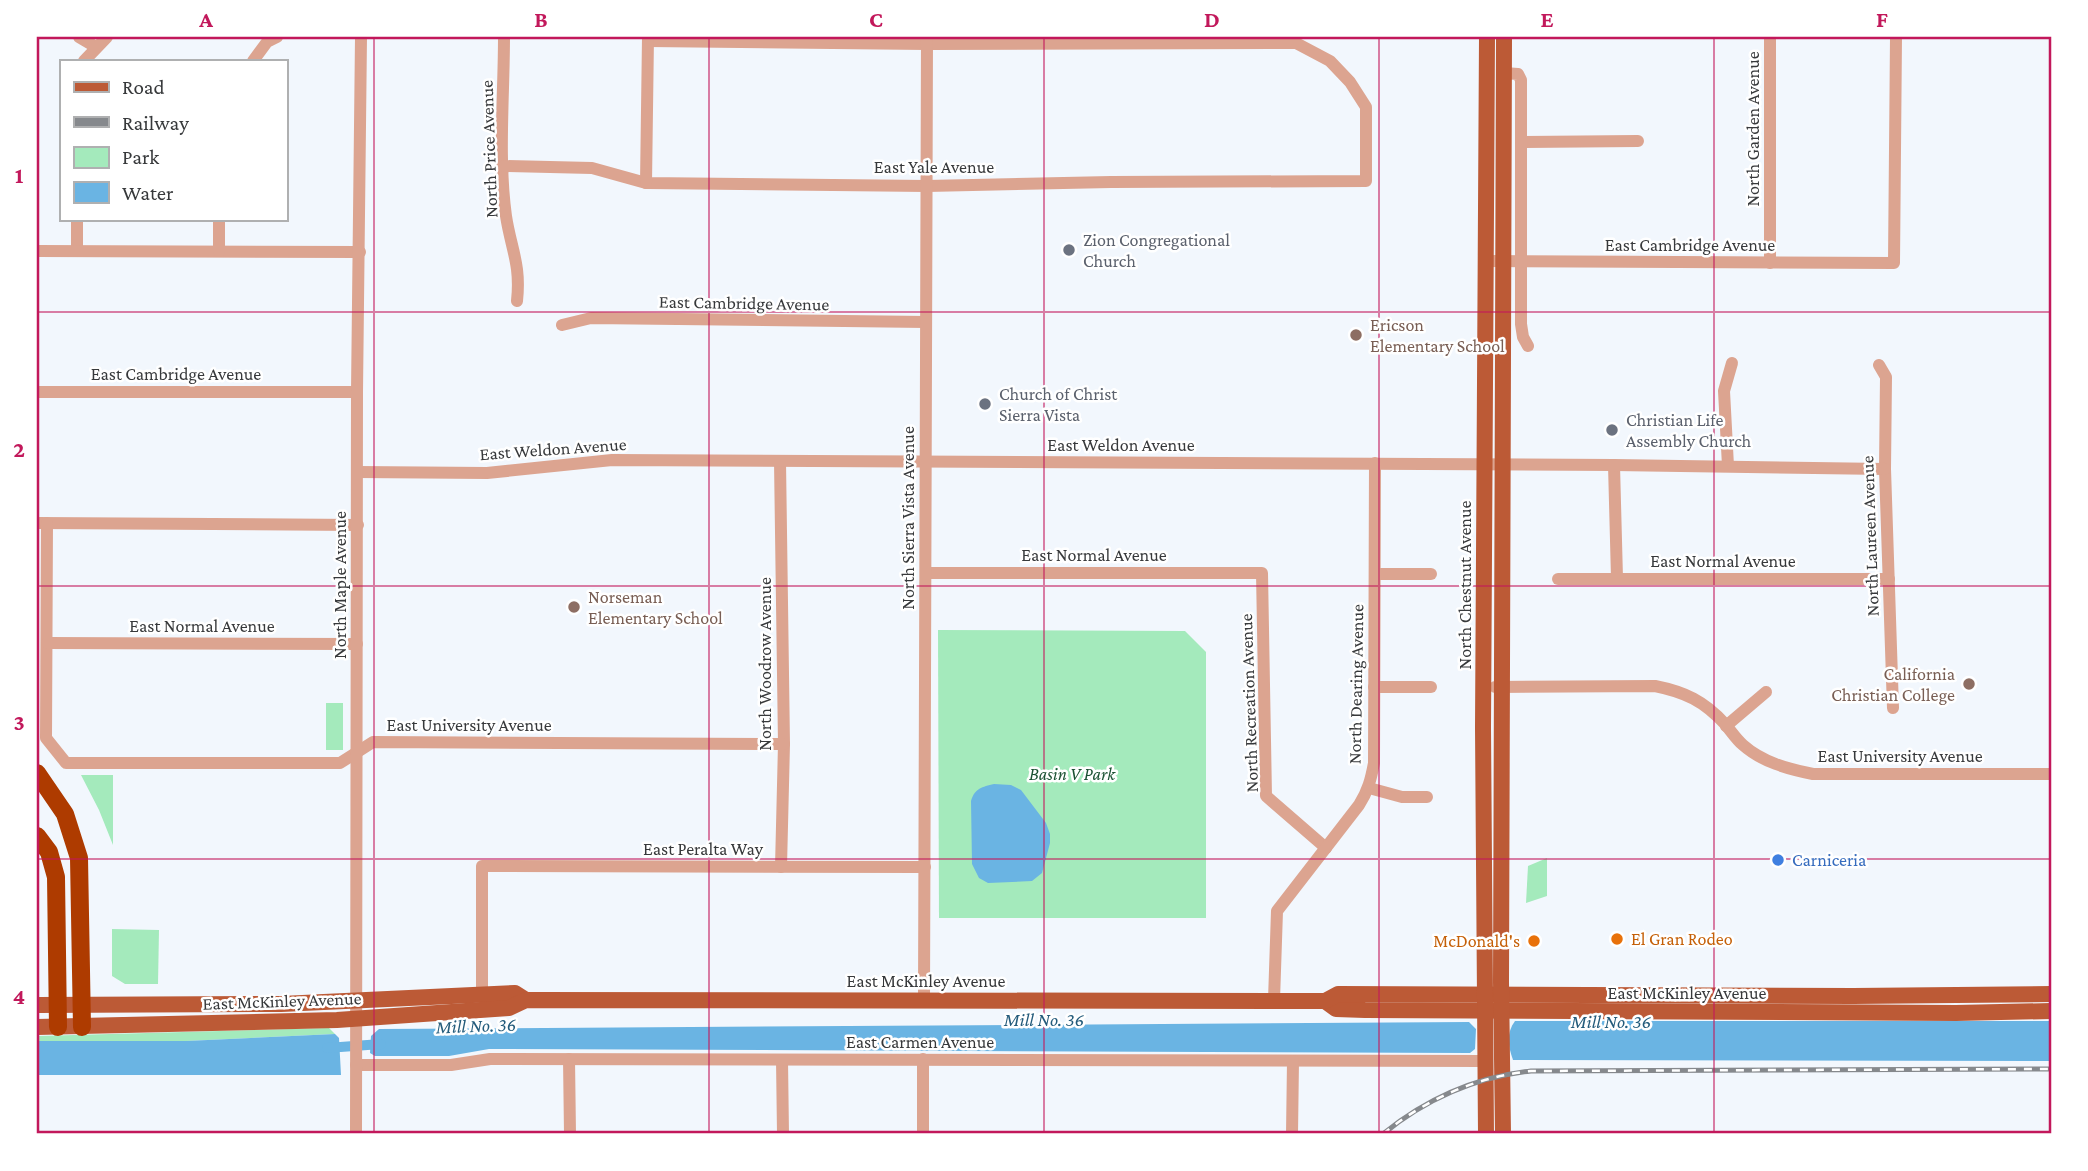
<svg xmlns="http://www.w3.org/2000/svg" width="2088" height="1171" font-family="'Crimson Pro',serif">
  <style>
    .green { fill: #a4eabc }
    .water { fill: #6ab4e3 }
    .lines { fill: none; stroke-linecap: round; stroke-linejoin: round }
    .canal { stroke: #6ab4e3; stroke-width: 10 }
    .minor { stroke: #dca490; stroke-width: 12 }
    .major { stroke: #bc5a36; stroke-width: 16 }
    .highway { stroke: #ae3b00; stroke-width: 18 }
    .rail-casing { stroke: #86898d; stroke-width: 5 }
    .rail { stroke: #fff; stroke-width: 2.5; stroke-dasharray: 8; stroke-linecap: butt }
    .grid { fill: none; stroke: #c2185b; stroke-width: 2; stroke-opacity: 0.55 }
    .worship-dot { fill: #6b7280; stroke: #fff; stroke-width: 2.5 }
    .education-dot { fill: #8d6e63; stroke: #fff; stroke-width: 2.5 }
    .shop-dot { fill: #3f7fe0; stroke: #fff; stroke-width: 2.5 }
    .food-dot { fill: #e8710a; stroke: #fff; stroke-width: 2.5 }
    .labels { text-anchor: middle; stroke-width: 5; stroke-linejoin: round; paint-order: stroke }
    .street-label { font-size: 18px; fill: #37393b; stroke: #fff }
    .worship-label { font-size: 18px; fill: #5b616d; stroke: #fff; text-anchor: start }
    .education-label { font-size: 18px; fill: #785e54; stroke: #fff; text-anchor: start }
    .park-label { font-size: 18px; font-style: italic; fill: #1a5132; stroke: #fff }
    .shop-label { font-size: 18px; fill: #366cbe; stroke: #fff; text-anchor: start }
    .food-label { font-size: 18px; fill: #c56008; stroke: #fff; text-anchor: start }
    .water-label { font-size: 19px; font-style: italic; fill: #235b7b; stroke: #fff }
    .neatline { fill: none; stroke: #c2185b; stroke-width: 2.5 }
    .grid-label { font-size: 23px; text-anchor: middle; font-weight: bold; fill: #c2185b }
  </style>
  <rect width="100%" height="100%" fill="#f2f7fd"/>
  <g class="green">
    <path d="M938 630 1185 631 1206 652V918H939Z"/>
    <rect x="326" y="703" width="17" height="47"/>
    <path d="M81 775H113V845L99 810Z"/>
    <path d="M1547 858V896L1526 903 1528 866Z"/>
    <path d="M112 929 159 930 158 984H125L112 976Z"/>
    <path d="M329 1028 335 1034 186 1041H37V1036Z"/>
  </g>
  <g class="water">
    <path d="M994 784 1011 785 1021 790 1046 823 1050 834V843L1042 873 1032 881 988 883 979 878 972 864 971 801C975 788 982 787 994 784Z"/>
    <path d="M1515 1021H2051V1061L1513 1060C1508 1046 1506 1033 1515 1021Z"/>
    <path d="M1469 1022 1476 1029 1475 1049 1470 1053 489 1049 449 1056H375L370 1053 371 1036 379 1029Z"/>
    <path d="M335 1034 339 1038 341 1075H37V1041H186Z"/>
  </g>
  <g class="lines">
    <path class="canal" d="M327 1048 381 1044"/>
    <g class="minor">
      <path d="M79 37 96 47"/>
      <path d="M504 37C504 95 498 158 506 216 511 249 521 264 517 301"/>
      <path d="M1770 37V263"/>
      <path d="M84 61 107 37"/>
      <path d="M253 61 267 42 277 37"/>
      <path d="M1504 73 1518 74 1521 80V324L1523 337 1528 346"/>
      <path d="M1521 142 1638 141"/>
      <path d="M504 166 592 168 646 183 927 186 1111 182 1366 181V107L1350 82 1330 61 1296 43 927 44 648 41"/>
      <path d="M646 183 648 37"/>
      <path d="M77 219V251"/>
      <path d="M37 251 360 252"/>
      <path d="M219 251V219"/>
      <path d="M1486 261 1894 263 1896 37"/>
      <path d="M562 325 591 318 926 322"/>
      <path d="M1879 365 1886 377 1885 469 1893 708"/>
      <path d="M37 392H357"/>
      <path d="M780 461 784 744 781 867"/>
      <path d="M1614 465 1617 578"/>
      <path d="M1728 466 1724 391 1732 363"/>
      <path d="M357 472 487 473 612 460 1614 465 1885 469"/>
      <path d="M37 523 358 525"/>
      <path d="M47 523 46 738 66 763H340L373 742 784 744"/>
      <path d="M926 573H1262L1266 796 1326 848"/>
      <path d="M1375 574H1431"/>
      <path d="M1558 579H1889"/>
      <path d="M47 643 357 644"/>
      <path d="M1374 687H1431"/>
      <path d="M1495 687 1655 686C1685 692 1704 701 1725 724 1731 731 1736 739 1743 745 1762 762 1788 769 1813 774H2051"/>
      <path d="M1726 726 1766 692"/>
      <path d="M1369 788 1402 797H1427"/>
      <path d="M482 994V866L925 867"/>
      <path d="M924 1000 927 38"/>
      <path d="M1274 1000 1277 911 1359 805C1368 791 1371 779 1374 763L1375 463"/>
      <path d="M569 1059 570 1134"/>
      <path d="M923 1059V1134"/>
      <path d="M782 1060 783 1134"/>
      <path d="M356 1065H451L490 1059 1484 1061"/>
      <path d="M356 1134 357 392 361 37"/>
      <path d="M1292 1134 1293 1061"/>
    </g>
    <g class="major">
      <path d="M1325 1001 1336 1009 1365 1010 1956 1013 2051 1011"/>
      <path d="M37 1005 281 1004 515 993 526 1000"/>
      <path d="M37 1027 337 1020 509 1008 526 1000 1311 1001H1325L1338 994 1853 996 2051 994"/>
      <path d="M1486 1134 1483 728 1487 37"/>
      <path d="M1503 1134 1501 982 1504 37"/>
    </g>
    <g class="highway">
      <path d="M37 773 65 814 79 858 82 1027"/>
      <path d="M37 836 49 852 56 877 58 1027"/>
    </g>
    <defs>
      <path id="rail" d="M1383 1134C1426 1099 1476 1077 1531 1071L2051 1069"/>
    </defs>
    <use href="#rail" class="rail-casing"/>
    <use href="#rail" class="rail"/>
  </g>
  <path class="grid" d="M374 37V1134M709 37V1134M1044 37V1134M1379 37V1134M1714 37V1134M37 312H2051M37 586H2051M37 859H2051"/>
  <g class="worship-dot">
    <circle cx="1069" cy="250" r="7"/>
    <circle cx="985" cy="404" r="7"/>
    <circle cx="1612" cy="430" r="7"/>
  </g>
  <g class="education-dot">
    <circle cx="1356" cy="335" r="7"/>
    <circle cx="574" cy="607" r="7"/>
    <circle cx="1969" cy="684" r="7"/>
  </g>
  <circle class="shop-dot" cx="1778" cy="860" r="7"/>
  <g class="food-dot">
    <circle cx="1617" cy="939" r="7"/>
    <circle cx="1534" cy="941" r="7"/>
  </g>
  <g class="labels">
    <g class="street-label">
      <text transform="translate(1753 129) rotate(-90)" y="6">North Garden Avenue</text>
      <text transform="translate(489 149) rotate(-92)" y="6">North Price Avenue</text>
      <text x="934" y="173">East Yale Avenue</text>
      <text x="1690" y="251">East Cambridge Avenue</text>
      <text transform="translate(744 303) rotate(1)" y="6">East Cambridge Avenue</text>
      <text x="176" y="380">East Cambridge Avenue</text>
      <text x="1121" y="451">East Weldon Avenue</text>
      <text transform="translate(553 449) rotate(-4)" y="6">East Weldon Avenue</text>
      <text transform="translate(908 518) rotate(-90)" y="6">North Sierra Vista Avenue</text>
      <text transform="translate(1870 536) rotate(-92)" y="6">North Laureen Avenue</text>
      <text x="1094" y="561">East Normal Avenue</text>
      <text x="1723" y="567">East Normal Avenue</text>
      <text transform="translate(340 585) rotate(-90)" y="6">North Maple Avenue</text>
      <text transform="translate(1465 585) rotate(-90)" y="6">North Chestnut Avenue</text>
      <text x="202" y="632">East Normal Avenue</text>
      <text transform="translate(765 664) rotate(-90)" y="6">North Woodrow Avenue</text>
      <text transform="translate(1356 684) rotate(-89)" y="6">North Dearing Avenue</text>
      <text transform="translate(1249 703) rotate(-92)" y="6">North Recreation Avenue</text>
      <text x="469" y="731">East University Avenue</text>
      <text x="1900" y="762">East University Avenue</text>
      <text x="703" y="855">East Peralta Way</text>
      <text x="926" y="987">East McKinley Avenue</text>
      <text x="1687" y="999">East McKinley Avenue</text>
      <text transform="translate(282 1001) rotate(-2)" y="6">East McKinley Avenue</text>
      <text x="920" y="1048">East Carmen Avenue</text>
    </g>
    <g class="worship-label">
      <text x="1083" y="246">Zion Congregational<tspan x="1083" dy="21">Church</tspan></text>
      <text x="999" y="400">Church of Christ<tspan x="999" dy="21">Sierra Vista</tspan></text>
      <text x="1626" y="426">Christian Life<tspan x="1626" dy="21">Assembly Church</tspan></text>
    </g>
    <g class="education-label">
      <text x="1370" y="331">Ericson<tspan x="1370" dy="21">Elementary School</tspan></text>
      <text x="588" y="603">Norseman<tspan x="588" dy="21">Elementary School</tspan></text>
      <text x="1955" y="680" text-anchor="end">California<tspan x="1955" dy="21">Christian College</tspan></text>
    </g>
    <g class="park-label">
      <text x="1072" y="780">Basin V Park</text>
    </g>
    <g class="shop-label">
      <text x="1792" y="866">Carniceria</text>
    </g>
    <g class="food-label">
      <text x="1631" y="945">El Gran Rodeo</text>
      <text x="1520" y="947" text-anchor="end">McDonald's</text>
    </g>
    <g class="water-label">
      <text x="1044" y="1026">Mill No. 36</text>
      <text x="1611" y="1028">Mill No. 36</text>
      <text transform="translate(476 1025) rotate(-2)" y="7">Mill No. 36</text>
    </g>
  </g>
  <rect width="2088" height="1171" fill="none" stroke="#ffffff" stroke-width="77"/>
  <rect x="60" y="60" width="228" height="161" fill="#ffffff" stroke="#afb0b1" stroke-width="2"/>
  <rect x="74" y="82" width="35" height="10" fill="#bc5a36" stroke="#afb0b1" stroke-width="2"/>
  <text x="122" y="94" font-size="21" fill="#37393b">Road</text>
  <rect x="74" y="117" width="35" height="10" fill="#86898d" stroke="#afb0b1" stroke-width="2"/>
  <text x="122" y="130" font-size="21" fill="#37393b">Railway</text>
  <rect x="74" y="147" width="35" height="21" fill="#a4eabc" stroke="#afb0b1" stroke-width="2"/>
  <text x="122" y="164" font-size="21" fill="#37393b">Park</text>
  <rect x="74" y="182" width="35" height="21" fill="#6ab4e3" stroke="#afb0b1" stroke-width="2"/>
  <text x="122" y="200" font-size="21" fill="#37393b">Water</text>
  <rect x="38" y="38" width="2012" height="1094" class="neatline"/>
  <g class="grid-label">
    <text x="206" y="27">A</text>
    <text x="541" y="27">B</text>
    <text x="876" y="27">C</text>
    <text x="1212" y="27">D</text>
    <text x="1547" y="27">E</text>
    <text x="1882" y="27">F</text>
    <text x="19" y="183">1</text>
    <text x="19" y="457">2</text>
    <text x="19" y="730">3</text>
    <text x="19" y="1004">4</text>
  </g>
</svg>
